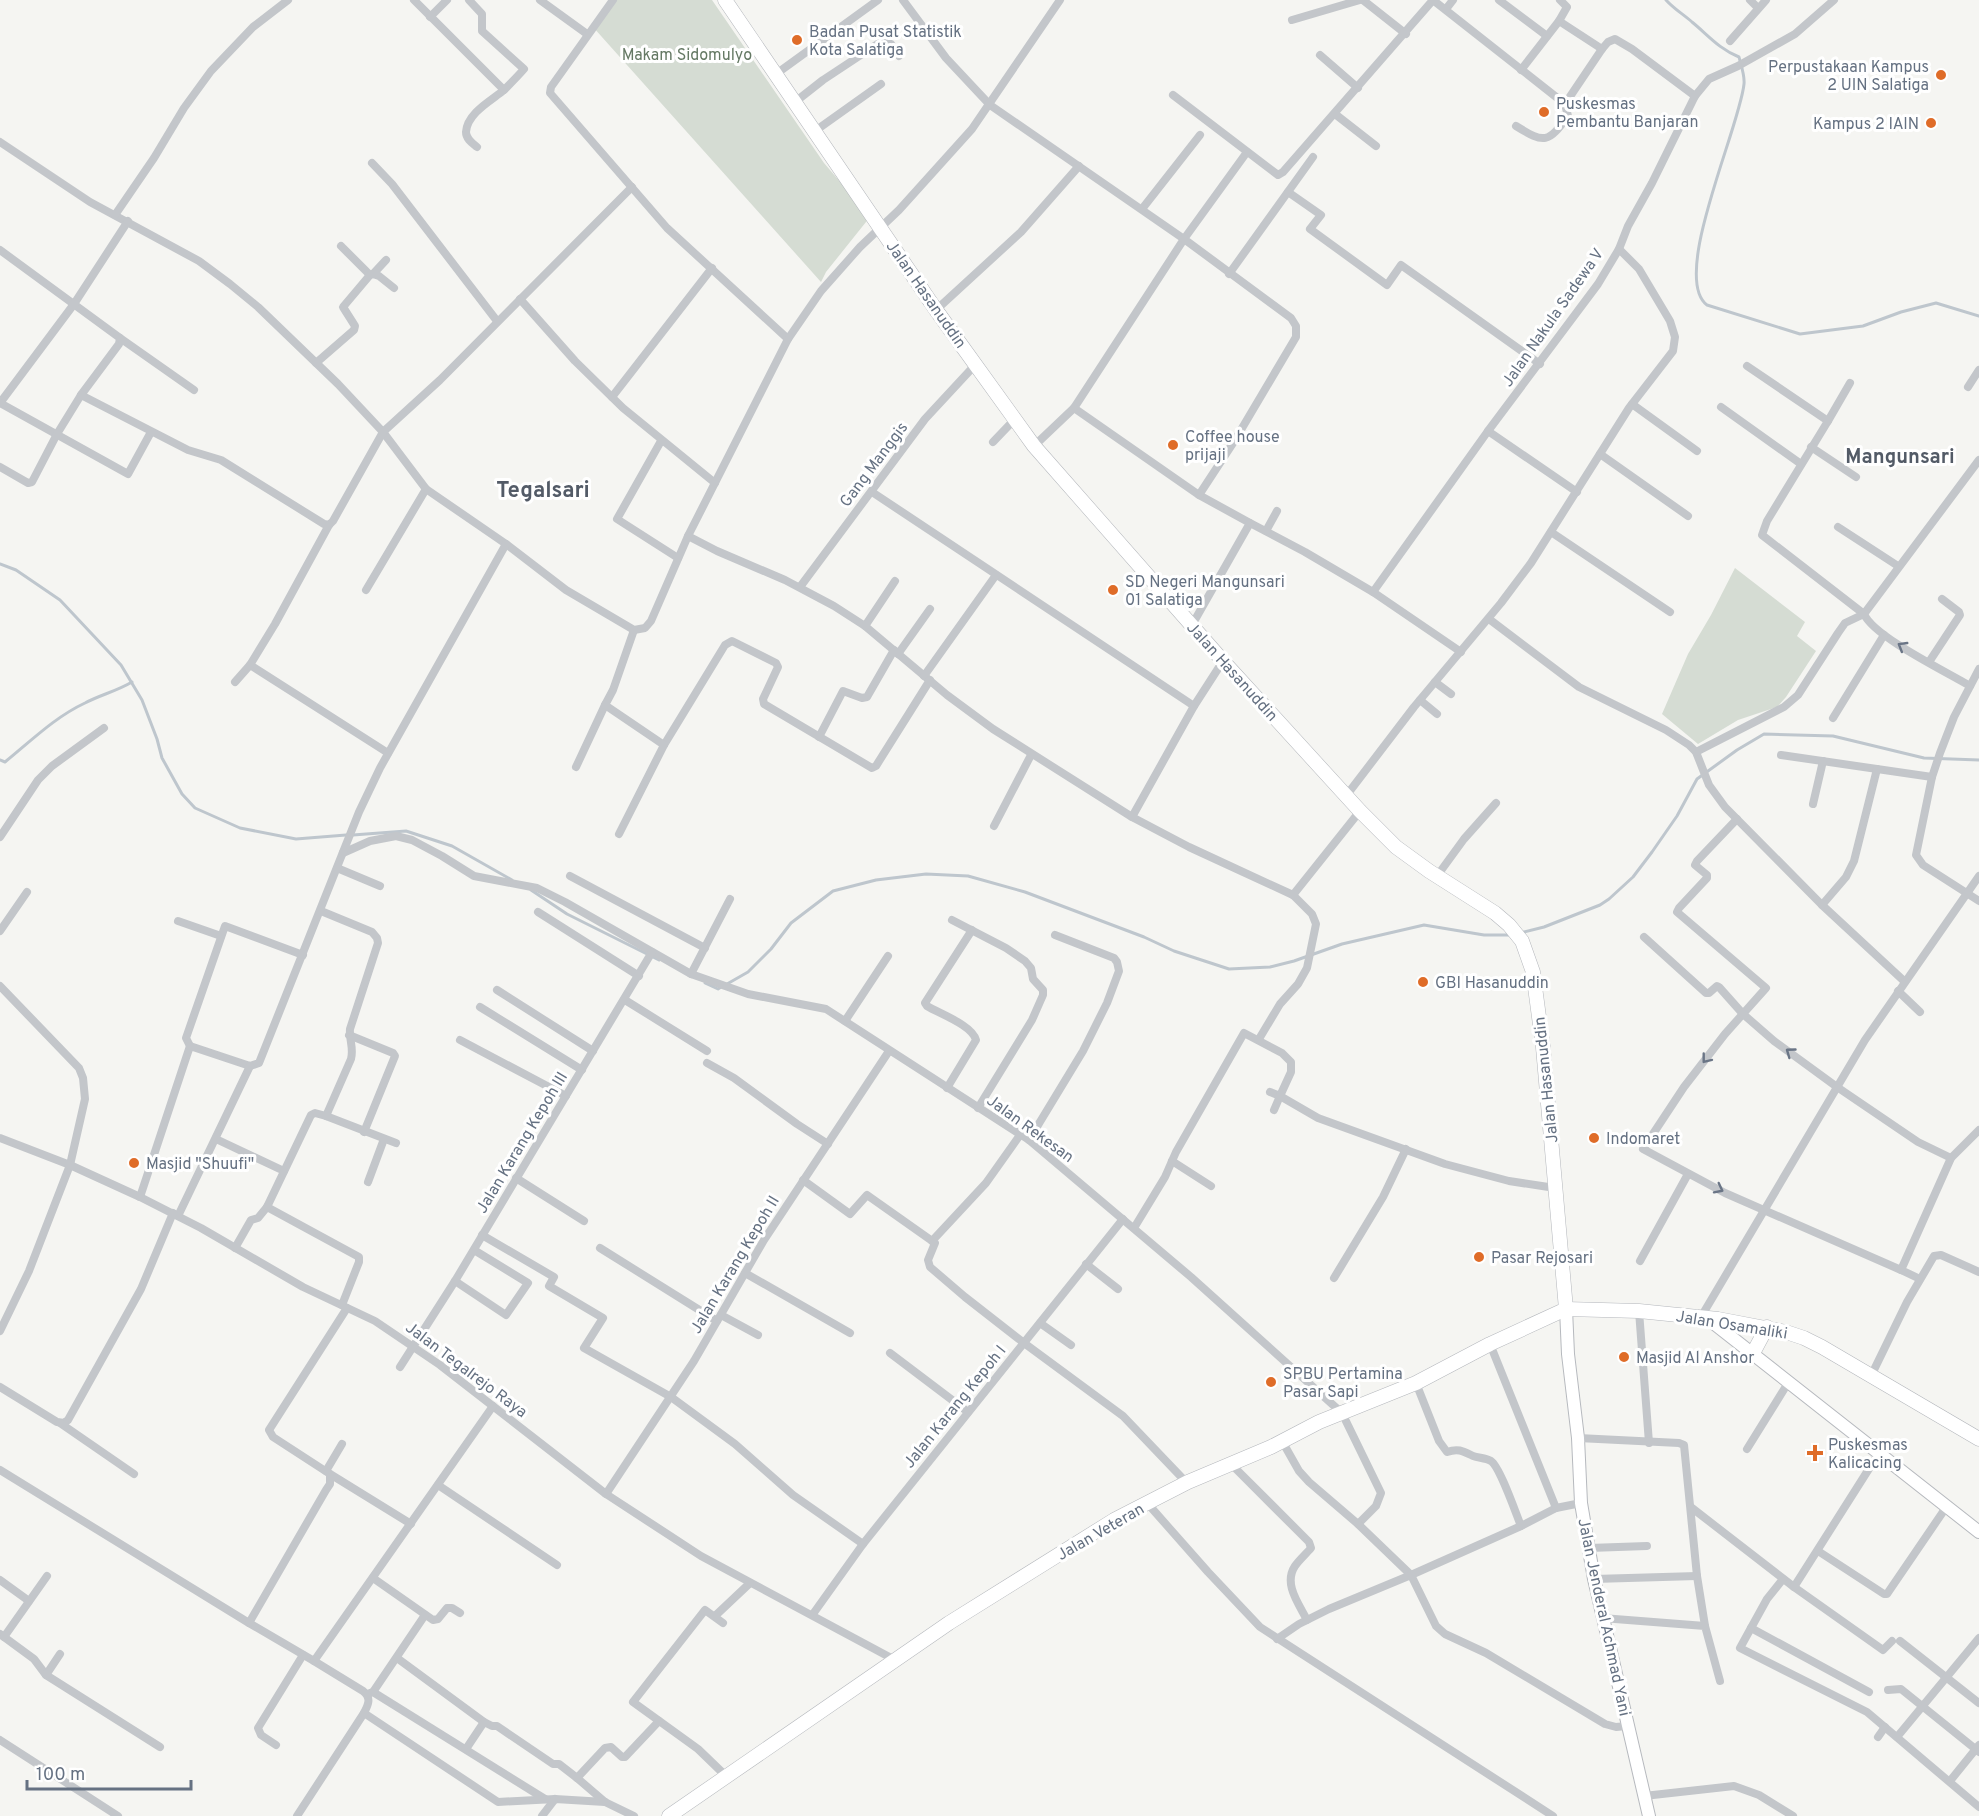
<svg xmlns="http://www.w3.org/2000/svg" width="1979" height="1816" font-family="Overpass,sans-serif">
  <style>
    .green { fill: #d5dcd3 }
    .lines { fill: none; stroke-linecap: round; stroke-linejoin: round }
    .stream { stroke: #bec6cd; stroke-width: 3 }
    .secondary-casing { stroke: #b6b9be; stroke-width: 14 }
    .primary-casing { stroke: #b4b7bc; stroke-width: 15 }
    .street { stroke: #c3c6ca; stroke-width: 8 }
    .secondary { stroke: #fff; stroke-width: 12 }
    .primary { stroke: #fff; stroke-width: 14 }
    .oneway { stroke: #6a7586 }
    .poi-dot { fill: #df6c28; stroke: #fff; stroke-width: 2 }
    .labels { text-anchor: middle; stroke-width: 6; stroke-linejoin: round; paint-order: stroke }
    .poi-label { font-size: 16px; fill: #657182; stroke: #fff; text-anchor: start }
    .park-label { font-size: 16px; fill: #657964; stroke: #fff }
    .street-label { font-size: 16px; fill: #657182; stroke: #fff }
    .quarter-label { font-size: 20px; font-weight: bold; fill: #535b67; stroke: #fff }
    .district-label { font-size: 22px; font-weight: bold; fill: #535b67; stroke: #fff }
  </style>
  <rect width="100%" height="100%" fill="#f5f5f2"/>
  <g class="green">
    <path d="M611 0H712L824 163 870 217 826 272 821 282 593 27Z"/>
    <path d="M1735 568 1805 622 1797 636 1816 651 1786 697 1777 707 1738 720 1698 744 1662 714 1688 654 1711 615Z"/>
  </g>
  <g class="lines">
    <g class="stream">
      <path d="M1666 0C1674 9 1683 14 1692 22 1708 35 1719 49 1739 57 1741 65 1745 76 1744 84 1740 127 1670 277 1707 305L1800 334 1863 326 1901 312 1936 303 1979 316"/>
      <path d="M0 564 16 570 60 600 121 665 142 700 157 739 162 758 182 794 195 808 240 828 296 839 346 835"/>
      <path d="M0 760 5 762C31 741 55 717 85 703 100 695 117 691 132 682"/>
      <path d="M353 835 406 831 452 846 512 880"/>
      <path d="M531 890 567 914 659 960"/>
      <path d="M1520 933 1544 927 1600 905 1609 899 1633 877 1652 852 1677 816 1697 779 1737 750 1764 734 1833 736 1924 758 1979 760"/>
      <path d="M705 983 718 989 721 987"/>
      <path d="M727 984 748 972 771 949 791 923 833 891 876 880 926 874 968 876 1025 892 1144 937 1174 951 1229 969 1270 967 1294 961 1342 944 1424 925 1484 935H1511"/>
    </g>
    <defs>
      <g id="secondary">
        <path d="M1566 1309 1568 1354 1578 1438 1581 1503 1594 1579 1649 1816"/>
        <path d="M1707 1318 1979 1532"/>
      </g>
      <g id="primary">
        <path d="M725 0 936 310 1034 446 1223 661 1360 811 1396 847 1429 871 1495 913 1509 925 1522 941 1533 972 1543 1047 1566 1309"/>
        <path d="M1752 1355 1767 1327"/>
        <path d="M669 1816 949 1623 1114 1520 1188 1482 1271 1447 1319 1422 1416 1383 1490 1344 1566 1309 1639 1311 1718 1319 1786 1332 1804 1338 1822 1347 1979 1439"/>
      </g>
    </defs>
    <use href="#secondary" class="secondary-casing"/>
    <use href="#primary" class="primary-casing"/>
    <g class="street">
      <path d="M414 0 504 90"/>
      <path d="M469 0 482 14V31L524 69C518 76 511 83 504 90 492 100 467 113 466 132 466 139 472 143 477 147"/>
      <path d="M540 0 587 34"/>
      <path d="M613 0 551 87 550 93 667 228 788 339"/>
      <path d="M903 0 946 58 990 105 1184 239 1074 408 1199 495 1250 523 1192 625"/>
      <path d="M1363 0 1406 34"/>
      <path d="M1499 0 1547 36"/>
      <path d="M1750 0 1758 8"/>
      <path d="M1446 9 1453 0"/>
      <path d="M430 17 447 0"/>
      <path d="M1292 20 1360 0"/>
      <path d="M1559 21 1602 49"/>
      <path d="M1730 41 1766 0"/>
      <path d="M1320 55 1358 88"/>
      <path d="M1521 70 1559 21 1567 7 1560 0"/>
      <path d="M776 74 878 0"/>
      <path d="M1173 95 1278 175 1283 172 1433 0 1565 104"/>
      <path d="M795 102 823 80 882 41 891 44 899 56"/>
      <path d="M1335 114 1376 146"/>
      <path d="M1516 126C1545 144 1548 143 1568 116L1565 104 1602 49 1608 42 1615 39 1632 49 1695 96"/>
      <path d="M815 131 881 84"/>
      <path d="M0 142 90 202 199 261 230 284 258 307 338 384 383 432 426 489 506 544 566 590 634 630 645 628 651 621 688 536 788 339 821 291 860 247 899 210 972 129 1060 0"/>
      <path d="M372 163 392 184 497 321"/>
      <path d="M1288 192 1321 215 1310 229 1387 285 1401 265 1540 364"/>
      <path d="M1142 209 1200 135"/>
      <path d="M115 215 154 158 184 108 211 71 253 27 288 0"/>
      <path d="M341 246 370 275"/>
      <path d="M0 250 120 338 119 344 81 395"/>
      <path d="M373 274 386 260"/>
      <path d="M1229 274 1313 157"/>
      <path d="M520 299 575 361 623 408 715 483"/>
      <path d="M936 310 1021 232 1079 166"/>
      <path d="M120 338 194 390"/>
      <path d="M316 363 354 330 355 326 343 307 370 275 373 274 379 276 394 288"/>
      <path d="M1747 366 1828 421 1767 521 1762 535 1864 614C1874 637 1947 672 1970 686"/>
      <path d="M1968 387 1979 370"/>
      <path d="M612 397 712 268"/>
      <path d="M0 403 74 304 128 221"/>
      <path d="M0 403 128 474 151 432"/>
      <path d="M1632 404 1697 451"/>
      <path d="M1721 407 1801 464"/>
      <path d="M1828 421 1850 383"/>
      <path d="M1488 431 1577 492"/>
      <path d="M661 441 617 519 678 558"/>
      <path d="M993 442 1015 419"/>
      <path d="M1034 446 1074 408"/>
      <path d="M1811 447 1856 477"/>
      <path d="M1600 454 1688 516"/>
      <path d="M0 467 28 483 32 482 57 434 81 395 188 450 221 460 324 524 329 525 333 521 383 432 440 380 632 187"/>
      <path d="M872 492 1194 706"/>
      <path d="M1199 495 1235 440 1296 337V326L1291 318 1184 239 1247 152"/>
      <path d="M1250 523 1305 552 1373 592 1461 652"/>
      <path d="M1838 527 1898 566"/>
      <path d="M1266 531 1277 511"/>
      <path d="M1551 532 1670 612"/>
      <path d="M688 536 717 551 785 580 834 606 865 626 947 695 993 729 1132 817 1189 847 1293 895 1312 914 1316 924 1307 968 1298 984 1280 1004 1259 1039"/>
      <path d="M800 587 925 419 976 364"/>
      <path d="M366 590 426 489"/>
      <path d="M1373 592 1488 431 1598 284 1619 249 1628 226 1652 183 1695 96 1709 79 1738 66 1795 34 1834 0"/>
      <path d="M1489 619 1579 687 1666 730 1689 745 1696 752 1709 785 1725 807 1822 905 1904 981"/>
      <path d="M865 626 895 581"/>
      <path d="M898 654 930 609"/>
      <path d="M1929 662 1960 615 1959 612 1942 599"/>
      <path d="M250 665 388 753"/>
      <path d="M1979 669 1954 717 1940 753 1932 777 1916 855 1923 865 1979 901"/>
      <path d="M924 676 996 575"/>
      <path d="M235 682 250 665 275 624 329 525"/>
      <path d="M1435 682 1451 694"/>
      <path d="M1420 700 1437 714"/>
      <path d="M1833 718 1884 635"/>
      <path d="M819 737 843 691 862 698 867 697 894 650"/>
      <path d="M664 745 725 645 732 641 776 663 778 667 763 699 764 704 872 768 876 766 930 680"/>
      <path d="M1696 752 1784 707 1798 695 1838 633 1845 623 1864 614 1979 460"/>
      <path d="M1781 755 1932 777"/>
      <path d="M576 767 605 705"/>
      <path d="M1346 796 1414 707 1501 603 1531 563 1629 408 1673 351 1675 337 1670 321 1639 269 1619 249"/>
      <path d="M1813 804 1823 761"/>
      <path d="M1132 817 1194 706 1223 661"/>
      <path d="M1737 819 1697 861 1695 865 1707 875V878L1679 908 1677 912 1766 988 1725 1034 1684 1087 1643 1149 1725 1193 1901 1270"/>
      <path d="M994 826 1031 755"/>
      <path d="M619 834 664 745 605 705 613 690 634 630"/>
      <path d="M0 837 38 780 52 766 104 728"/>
      <path d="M343 853 370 841 396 836 412 840 442 856 474 876 537 888 565 902 691 974 748 994 826 1009 1029 1140 1191 1277 1342 1413 1381 1493 1376 1506 1358 1524"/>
      <path d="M337 868 380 886"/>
      <path d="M570 876 705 948"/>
      <path d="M1437 876 1464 839 1496 803"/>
      <path d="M1293 895 1360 811"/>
      <path d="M1822 905 1846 877 1854 861 1877 769"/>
      <path d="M321 911 372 932 377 938 378 943 350 1029C349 1040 354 1048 351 1059L326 1116"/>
      <path d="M538 912 639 976"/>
      <path d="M952 920 1006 948 1025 961 1031 968 1033 979 1043 990V995L1032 1020 978 1108"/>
      <path d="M178 921 221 936"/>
      <path d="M0 931 27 892"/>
      <path d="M1644 937 1706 993H1709L1717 986 1719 987 1743 1014 1774 1041 1837 1087 1918 1142 1951 1158"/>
      <path d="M691 974 730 899"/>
      <path d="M0 986 79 1068 83 1078 85 1099 70 1165 29 1271 0 1331"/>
      <path d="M497 990 593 1051"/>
      <path d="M1898 991 1920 1012"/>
      <path d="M625 1000 707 1051"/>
      <path d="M480 1007 582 1070"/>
      <path d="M845 1021 888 956"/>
      <path d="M349 1035 393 1053 395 1056 364 1132"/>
      <path d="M460 1040 566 1096"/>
      <path d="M190 1046 186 1038 225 926 303 955"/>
      <path d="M707 1063 734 1078 797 1124 828 1144"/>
      <path d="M947 1088 976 1040C972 1025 940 1014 927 1006L925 1003 972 930"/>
      <path d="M1270 1092 1280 1096 1274 1110"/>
      <path d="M0 1138 70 1165 140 1197 201 1228 303 1287 375 1321 440 1365 606 1494 701 1556 895 1660"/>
      <path d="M216 1139 284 1171"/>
      <path d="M1029 1140 1083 1051 1107 1003 1119 971 1117 962 1114 958 1055 935"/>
      <path d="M1172 1161 1211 1186"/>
      <path d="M516 1178 584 1221"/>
      <path d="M803 1180 850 1214 867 1195 935 1243 928 1260 930 1267 965 1297 1024 1343 1123 1416 1187 1483"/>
      <path d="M368 1182 384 1139"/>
      <path d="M140 1197 190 1046 250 1066 259 1063 359 812 380 768 506 544"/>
      <path d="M267 1207 359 1257V1262L342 1305"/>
      <path d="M178 1216 250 1066"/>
      <path d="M1134 1228 1165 1177 1176 1152 1244 1033 1282 1053 1291 1062V1072L1280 1096 1318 1118 1445 1164 1509 1181 1555 1188"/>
      <path d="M482 1235 554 1277 549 1286 603 1318 584 1348 671 1397 735 1444 793 1495 863 1544"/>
      <path d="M932 1241 986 1183 1020 1135"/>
      <path d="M235 1248 251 1220 258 1218 267 1207 311 1115 315 1113 326 1116 396 1143"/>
      <path d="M600 1248 717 1321"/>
      <path d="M1640 1261 1688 1174"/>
      <path d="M1086 1264 1118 1289"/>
      <path d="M745 1273 850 1333"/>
      <path d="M1334 1278 1383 1197 1406 1149"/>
      <path d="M1920 1279 1901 1270 1951 1158 1979 1130"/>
      <path d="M455 1281 506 1315 528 1283 474 1250"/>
      <path d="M1639 1311 1649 1443"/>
      <path d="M721 1315 758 1335"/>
      <path d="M1701 1317 1865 1040 1979 876"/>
      <path d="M1040 1323 1071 1345"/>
      <path d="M1490 1344 1556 1508"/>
      <path d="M890 1353 968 1412"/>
      <path d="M400 1367 455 1281 652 952"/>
      <path d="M1871 1376 1907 1302 1934 1256 1941 1255 1979 1272"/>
      <path d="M1416 1383 1439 1441 1447 1452C1458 1448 1463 1451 1473 1456 1479 1458 1486 1458 1491 1461 1500 1467 1516 1514 1521 1526"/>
      <path d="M0 1387 57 1422 64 1423 68 1420 141 1289 173 1213"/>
      <path d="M60 1423 134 1474"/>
      <path d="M1578 1438 1679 1443 1684 1445 1697 1576 1705 1626"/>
      <path d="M1282 1441 1299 1471 1309 1482 1358 1524 1411 1575 1436 1626 1445 1634 1486 1653 1605 1724 1616 1727 1627 1726"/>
      <path d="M1747 1449 1788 1383"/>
      <path d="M1232 1465 1309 1542 1311 1548C1306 1554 1299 1560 1295 1566 1283 1584 1299 1604 1307 1620"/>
      <path d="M0 1470 249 1623 314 1661"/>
      <path d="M326 1471 342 1444"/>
      <path d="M330 1474 411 1524"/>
      <path d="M438 1485 557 1565"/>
      <path d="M606 1494 694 1361 764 1240 889 1051"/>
      <path d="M1148 1504 1208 1572 1260 1627 1553 1816"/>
      <path d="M1692 1508 1794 1587 1883 1650 1892 1641"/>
      <path d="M1589 1548 1647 1546"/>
      <path d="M1818 1551 1884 1594H1887L1947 1506"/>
      <path d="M373 1578 433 1620 438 1619 447 1608H452L460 1613"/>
      <path d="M1594 1579 1697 1576"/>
      <path d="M1783 1579 1767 1599 1751 1628 1869 1692"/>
      <path d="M0 1580 29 1601"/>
      <path d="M1794 1587 1879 1453"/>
      <path d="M813 1614 863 1544 1123 1219"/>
      <path d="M715 1616 750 1583"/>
      <path d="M1602 1618 1705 1626 1720 1681"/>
      <path d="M249 1623 326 1490 330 1484V1474L273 1437 269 1430 347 1308"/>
      <path d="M723 1623 705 1610 633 1702 698 1749 727 1777"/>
      <path d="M1751 1628 1740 1648 1867 1712 1979 1807"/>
      <path d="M0 1634 34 1659 46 1675 160 1747"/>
      <path d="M4 1637 47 1576"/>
      <path d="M1277 1639 1299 1624 1329 1609 1411 1575 1521 1526 1556 1508 1581 1503"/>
      <path d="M1900 1641 1979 1703"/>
      <path d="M397 1658 484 1722"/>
      <path d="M46 1675 60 1654"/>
      <path d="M1888 1690 1901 1689 1979 1752"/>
      <path d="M373 1692 545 1799"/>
      <path d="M370 1693 373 1692 425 1615"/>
      <path d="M364 1713 498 1802 555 1799 605 1802"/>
      <path d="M1878 1737 1885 1727"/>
      <path d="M1897 1737 1979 1638"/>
      <path d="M0 1740 118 1816"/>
      <path d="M276 1745 261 1735 258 1728 303 1655"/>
      <path d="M466 1749 484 1722 492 1726H497L553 1764H559L577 1778"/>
      <path d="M1950 1781 1979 1745"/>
      <path d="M1644 1796 1734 1786 1759 1795 1793 1816"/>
      <path d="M297 1816 364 1713C368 1705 372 1698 363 1691L314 1661 493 1406"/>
      <path d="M542 1816 555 1799"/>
      <path d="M634 1816 605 1802 577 1778 605 1748 611 1747 622 1757H625L659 1721"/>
    </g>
    <use href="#secondary" class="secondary"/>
    <use href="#primary" class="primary"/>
  </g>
  <defs><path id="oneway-chevron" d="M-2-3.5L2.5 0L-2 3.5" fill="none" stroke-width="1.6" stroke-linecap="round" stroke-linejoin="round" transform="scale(1.5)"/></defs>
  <g class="oneway">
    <use href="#oneway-chevron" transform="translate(1902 646) rotate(-149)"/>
    <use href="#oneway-chevron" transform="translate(1790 1052) rotate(-144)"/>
    <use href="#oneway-chevron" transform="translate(1706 1059) rotate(128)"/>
    <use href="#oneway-chevron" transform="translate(1719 1189) rotate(27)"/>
  </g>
  <g class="poi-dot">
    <circle cx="797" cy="40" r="6"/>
    <circle cx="1941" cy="75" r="6"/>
    <circle cx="1544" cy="112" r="6"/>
    <circle cx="1931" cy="123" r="6"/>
    <circle cx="1173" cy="445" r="6"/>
    <circle cx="1113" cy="590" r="6"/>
    <circle cx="1423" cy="982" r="6"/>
    <circle cx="1594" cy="1138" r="6"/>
    <circle cx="134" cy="1163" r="6"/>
    <circle cx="1479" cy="1257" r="6"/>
    <circle cx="1624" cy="1357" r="6"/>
    <circle cx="1271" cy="1382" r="6"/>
    <path d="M1812 1444h6v6h6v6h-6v6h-6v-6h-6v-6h6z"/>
  </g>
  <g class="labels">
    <g class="poi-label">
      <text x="809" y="37">Badan Pusat Statistik<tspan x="809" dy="18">Kota Salatiga</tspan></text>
      <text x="1929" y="72" text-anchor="end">Perpustakaan Kampus<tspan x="1929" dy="18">2 UIN Salatiga</tspan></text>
      <text x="1556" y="109">Puskesmas<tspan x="1556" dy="18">Pembantu Banjaran</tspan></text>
      <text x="1919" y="129" text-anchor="end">Kampus 2 IAIN</text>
      <text x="1185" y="442">Coffee house<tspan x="1185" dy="18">prijaji</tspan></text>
      <text x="1125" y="587">SD Negeri Mangunsari<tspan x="1125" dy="18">01 Salatiga</tspan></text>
      <text x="1435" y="988">GBI Hasanuddin</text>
      <text x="1606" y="1144">Indomaret</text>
      <text x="146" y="1169">Masjid "Shuufi"</text>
      <text x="1491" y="1263">Pasar Rejosari</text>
      <text x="1636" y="1363">Masjid Al Anshor</text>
      <text x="1283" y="1379">SPBU Pertamina<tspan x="1283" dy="18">Pasar Sapi</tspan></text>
      <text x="1828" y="1450">Puskesmas<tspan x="1828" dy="18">Kalicacing</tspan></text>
    </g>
    <g class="park-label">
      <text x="687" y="60">Makam Sidomulyo</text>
    </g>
    <g class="street-label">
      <text transform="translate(927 294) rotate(55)" y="6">Jalan Hasanuddin</text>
      <text transform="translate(1552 317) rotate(-55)" y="6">Jalan Nakula Sadewa V</text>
      <text transform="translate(873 464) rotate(-53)" y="6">Gang Manggis</text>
      <text transform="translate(1233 671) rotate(48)" y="6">Jalan Hasanuddin</text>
      <text transform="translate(1545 1080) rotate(-96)" y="6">Jalan Hasanuddin</text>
      <text transform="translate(1031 1128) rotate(36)" y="6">Jalan Rekesan</text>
      <text transform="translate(521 1142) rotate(-59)" y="6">Jalan Karang Kepoh III</text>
      <text transform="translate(734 1264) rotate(-59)" y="6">Jalan Karang Kepoh II</text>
      <text transform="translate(1732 1324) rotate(9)" y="6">Jalan Osamaliki</text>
      <text transform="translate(467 1369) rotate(37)" y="6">Jalan Tegalrejo Raya</text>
      <text transform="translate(954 1406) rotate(-51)" y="6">Jalan Karang Kepoh I</text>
      <text transform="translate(1100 1531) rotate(-30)" y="6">Jalan Veteran</text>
      <text transform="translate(1605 1617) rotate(78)" y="6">Jalan Jenderal Achmad Yani</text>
    </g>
    <g class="quarter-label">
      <text x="1900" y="463">Mangunsari</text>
    </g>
    <g class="district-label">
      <text x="543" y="497">Tegalsari</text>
    </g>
  </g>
  <path d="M27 1780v9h164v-9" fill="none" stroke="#657182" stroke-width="3"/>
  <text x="36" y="1780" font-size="18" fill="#657182" stroke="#ffffff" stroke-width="4.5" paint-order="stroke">100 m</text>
</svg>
